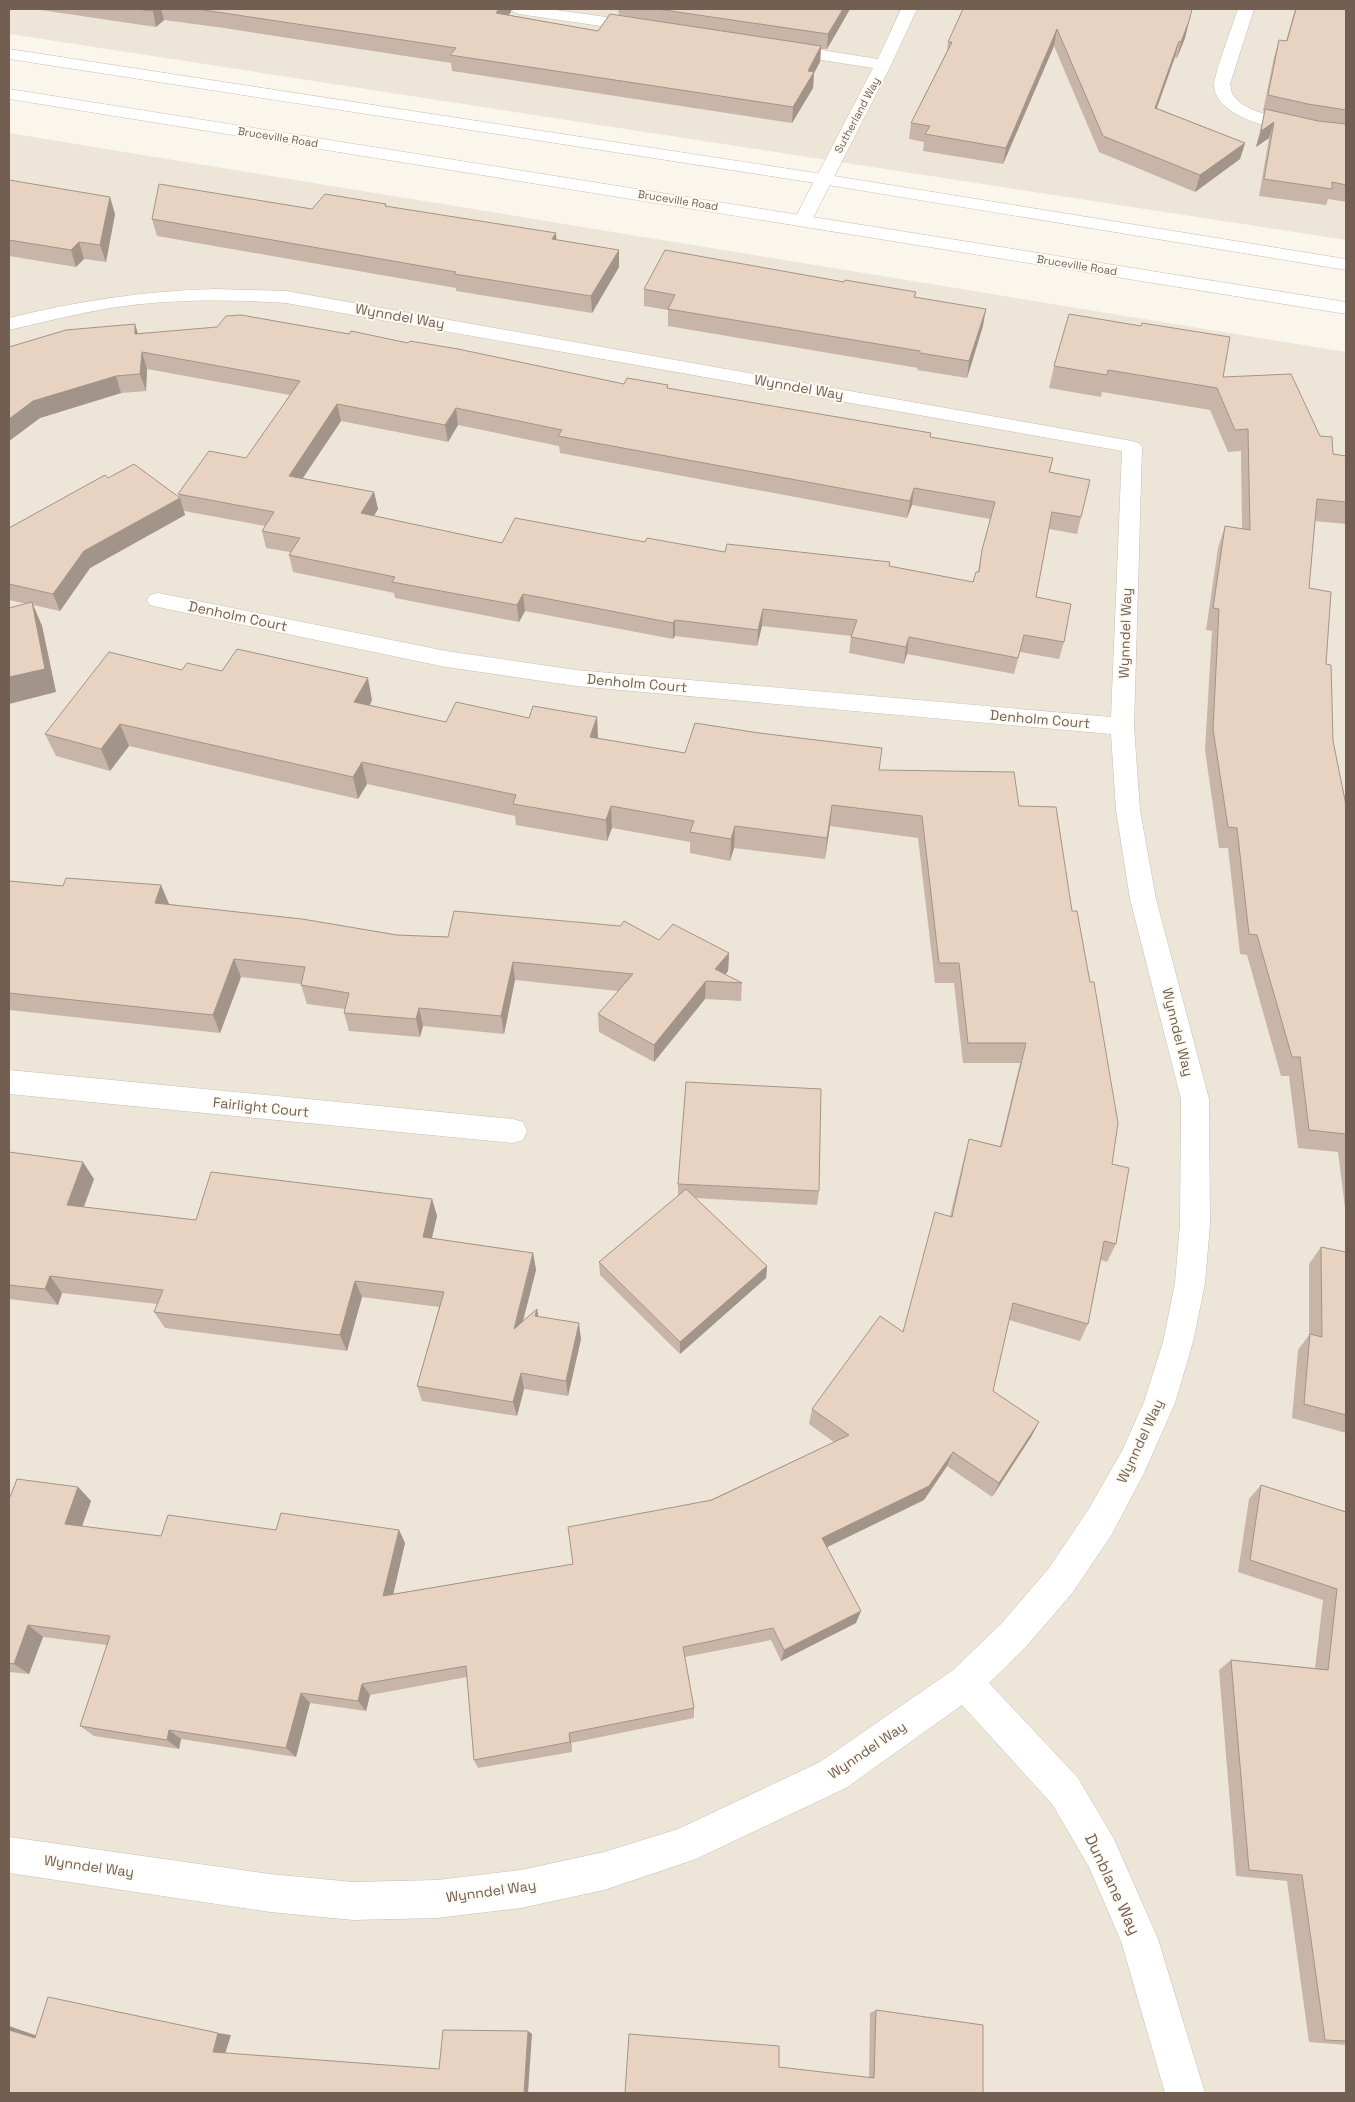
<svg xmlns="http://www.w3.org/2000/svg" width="1355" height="2102" font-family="'Space Grotesk',sans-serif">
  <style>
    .residential { fill: #eee5d9 }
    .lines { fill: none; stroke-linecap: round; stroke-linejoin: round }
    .street-casing { stroke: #c9bdb0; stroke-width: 1 }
    .secondary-casing { stroke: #ccbdaf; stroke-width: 1 }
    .street { fill: #fff; fill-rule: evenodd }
    .secondary { fill: #fff; fill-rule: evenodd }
    .wall { fill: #c8b5a7; fill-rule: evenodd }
    .shaded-wall { fill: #a29488 }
    .building { fill: #e8d3c2; stroke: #a29488; fill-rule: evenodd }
    .labels { text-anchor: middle; stroke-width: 4; stroke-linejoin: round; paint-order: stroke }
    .far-street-label { font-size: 11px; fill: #735f52; stroke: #fdfaf3 }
    .street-label { font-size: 14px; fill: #735f52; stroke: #fdfaf3 }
    .near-street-label { font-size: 16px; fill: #735f52; stroke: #fdfaf3 }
  </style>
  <rect width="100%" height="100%" fill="#fbf6ec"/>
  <g class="residential">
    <path d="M9 9H1346V240L9 34Z"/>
    <path d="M9 133 1346 352V2093H9Z"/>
  </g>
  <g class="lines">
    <defs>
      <g id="street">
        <path d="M511 9H549L642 22 648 24 650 27 648 30 642 32 519 14 514 12Z"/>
        <path d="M901 9H917L891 65 812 220 809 224 803 225 797 224 794 220 873 68 783 54 777 52 775 49 777 46 783 44 878 59Z"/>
        <path d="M1238 9H1254L1230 84C1231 88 1231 92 1233 95 1248 119 1320 125 1346 129V139C1315 136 1217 127 1214 86 1214 74 1233 24 1238 9Z"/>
        <path d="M215 289 286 291 1132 441 1139 443 1142 447 1134 727 1140 810 1156 899 1209 1099 1210 1224 1205 1283 1193 1342 1175 1403 1144 1473 1112 1534 1073 1592 1025 1648 989 1683 1078 1778 1114 1839 1158 1939 1205 2093H1165L1121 1941 1088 1865 1052 1804 962 1705 846 1788 696 1859 604 1890 521 1908 437 1918 353 1920 270 1912 9 1873V1837L270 1874 353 1882 437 1880 521 1870 604 1852 678 1829 820 1762 953 1670 1001 1624 1049 1568 1088 1510 1122 1451 1144 1402 1163 1342 1175 1283 1180 1224 1181 1099 1130 899 1116 810 1111 734 576 686 446 667 158 607 150 605 147 600 150 595 158 593 446 651 576 670 1111 717 1122 451 286 303C227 299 168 299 110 308 76 314 43 322 9 330V318C77 301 144 291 215 289Z"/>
        <path d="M9 1070 513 1119 523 1122 527 1131 523 1140 513 1143 9 1094Z"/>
      </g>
      <g id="secondary">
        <path d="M9 49 822 174 1346 259V270L822 184 9 59Z"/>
        <path d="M9 89 1346 302V314L9 99Z"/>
      </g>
    </defs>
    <use href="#street" class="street-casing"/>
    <use href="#secondary" class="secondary-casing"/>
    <use href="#street" class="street"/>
    <use href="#secondary" class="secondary"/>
  </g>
  <g class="wall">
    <path d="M34 9H511V12L509 15 598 31 619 15 618 9H850L827 49H821L820 62 814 73 813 88 792 123 452 71 451 63 224 28 164 20 156 27Z"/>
    <path d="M1192 9 1185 38 1177 58 1175 57 1157 108 1245 143 1240 159 1195 192 1099 152 1054 46 1003 164 923 151 924 142 909 139 911 123 947 51 948 42Z"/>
    <path d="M1295 9H1346V202L1328 199 1326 205 1259 196 1269 138 1256 147 1261 126 1265 112 1263 111 1274 57 1279 40 1286 41Z"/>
    <path d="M9 180 115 214 106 262 84 259 76 267 9 256Z"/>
    <path d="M386 206 556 240 619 267 592 313 456 291V288L157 236 152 219 312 209Z"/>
    <path d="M844 282 916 292 915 297 983 326 967 378 917 370 918 368 668 326V310L644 306V289Z"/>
    <path d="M135 324 138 334 624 384 668 388 930 437 1053 458 1050 472 1090 480 1077 534 1049 529 1036 597 1064 642 1059 659 1020 652 1014 674 907 654 904 664 849 653 851 636 762 626 757 646 675 636 673 639 525 611 519 622 395 598 394 593 293 572 289 555 290 552 266 548 262 531 265 526 184 511 185 515 90 568 60 611 33 605 42 626 56 692 27 604 9 600V528L108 478 179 498 178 494 246 458 290 395 147 369 146 391 121 393 40 418 9 441V347ZM341 421 448 442 458 425 559 446 560 453 907 518 912 505 990 519 982 550 978 572 973 582 889 566 725 552 645 542 502 543 374 516 378 509 374 492 302 478Z"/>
    <path d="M1054 366 1223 377 1320 436 1333 454 1346 456V524L1315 521 1309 588 1326 664 1333 741 1346 805V1216L1338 1152 1298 1148 1289 1076H1281L1247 955 1240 954 1228 848H1219L1205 750 1212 631 1206 630 1218 548 1225 526 1242 529 1241 451 1228 452 1210 410 1102 392 1101 397 1049 388Z"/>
    <path d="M182 670 222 671 372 700 370 705 446 722 529 718 597 717 598 739 685 753 879 770 1019 806 1072 911 1112 1164 1116 1244 1107 1262 1101 1260 1088 1324 1080 1341 1009 1320 993 1391 1039 1422 1031 1437 992 1497 947 1466 924 1500 827 1547 856 1623 781 1661 771 1640 685 1657 694 1708V1718L571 1743 572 1752 478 1768 474 1760 467 1677 370 1695 366 1711 310 1703 296 1757 181 1739 179 1749 94 1736 80 1726 107 1645 43 1637 29 1674 9 1672V1497L78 1487 91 1501 82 1526 161 1536 276 1530H399L405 1543 393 1594 573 1564 834 1442 809 1424 812 1409 903 1331 950 1216 964 1158 969 1139 1000 1146 1020 1063H963L954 983H935L918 838 830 826 825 859 734 848 730 861 690 853V842L612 828 607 841 516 825 515 816 367 784 358 799 129 746 110 771 56 756 45 734Z"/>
    <path d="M9 881 63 886 161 885 169 904 397 935 448 937 659 940 729 953 728 971 725 975 742 983 741 1001 705 999 654 1062 599 1032 598 1014 618 991 515 980 504 1034 423 1026 420 1037 349 1031 344 1013 345 1009 307 1004 301 985V984L241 977 220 1033 9 1010Z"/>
    <path d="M9 1152 94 1179 84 1207 196 1220 432 1199 437 1216 432 1238 533 1253 536 1270 523 1321 537 1309 538 1317 581 1339 568 1396 524 1389 517 1416 422 1401 417 1386 439 1307 362 1297 347 1351 165 1328 154 1312 157 1304 62 1293 58 1305 9 1299Z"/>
    <path d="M678 1184 819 1191 817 1205 695 1198 767 1266 766 1278 680 1354 600 1275 599 1262 678 1196Z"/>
    <path d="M1321 1247 1346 1252V1433L1292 1418 1298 1350 1309 1335V1264Z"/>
    <path d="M1261 1485 1346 1512V2045L1309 2042 1287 1881 1236 1876 1219 1670 1231 1660 1315 1668 1323 1600 1238 1572 1249 1499Z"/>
    <path d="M876 2010 983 2093 779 2067 869 2078 870 2013Z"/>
  </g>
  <g class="shaded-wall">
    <path d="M155 9H161L164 20 156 27 153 11Z"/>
    <path d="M499 9H511V12L497 28 496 13Z"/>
    <path d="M843 9H850L827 49 828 34Z"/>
    <path d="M1192 9 1185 38 1177 58 1181 42Z"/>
    <path d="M1057 29 1054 46 1003 164 1006 148Z"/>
    <path d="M1179 41 1175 57 1151 124 1155 108Z"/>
    <path d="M821 46 820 62 814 73 813 88 792 123 793 107 808 71Z"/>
    <path d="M1274 122 1269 138 1256 147 1261 131Z"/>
    <path d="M1245 143 1240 159 1195 192 1200 175Z"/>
    <path d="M110 197 115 214 106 262 100 245Z"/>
    <path d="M556 233 557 250 552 239Z"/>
    <path d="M79 242 84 259 76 267 71 250Z"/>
    <path d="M619 250V267L592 313 591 296Z"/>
    <path d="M986 309 983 326 967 378 969 361Z"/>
    <path d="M135 324 140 341 135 334Z"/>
    <path d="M142 352 147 369 146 391 140 374Z"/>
    <path d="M116 376 121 393 40 418 9 441V419L33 401Z"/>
    <path d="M337 404 341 421 293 493 289 476Z"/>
    <path d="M456 408 458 425 448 442 445 425Z"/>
    <path d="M914 488 912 505 907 518 910 501Z"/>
    <path d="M374 492 378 509 365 530 361 513Z"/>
    <path d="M180 498 185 515 90 568 60 611 53 594 84 551Z"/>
    <path d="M523 594 525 611 519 622 517 605Z"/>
    <path d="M32 602 42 626 56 692 9 704V677Z"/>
    <path d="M763 609 762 626 757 646 758 630Z"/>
    <path d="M675 620V636L673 639V623Z"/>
    <path d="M909 637 907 654 904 664 906 647Z"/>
    <path d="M368 678 372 700 359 724 354 702Z"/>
    <path d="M597 717 598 739 590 737Z"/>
    <path d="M120 724 129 746 110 771 101 749Z"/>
    <path d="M362 762 367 784 358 799 353 777Z"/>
    <path d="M832 805 830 826 825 859 827 838Z"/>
    <path d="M611 806 612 828 607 841 606 820Z"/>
    <path d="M735 826 734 848 730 861 731 839Z"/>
    <path d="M161 885 169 904 163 922 155 903Z"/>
    <path d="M729 953 728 971 719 982 715 969Z"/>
    <path d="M234 959 241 977 220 1033 213 1015Z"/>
    <path d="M513 962 515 980 504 1034 501 1016Z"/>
    <path d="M706 981 705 999 654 1062V1045Z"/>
    <path d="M419 1008 423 1026 420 1037 416 1019Z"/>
    <path d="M83 1162 94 1179 78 1222 67 1205Z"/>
    <path d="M432 1199 437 1216 428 1254 423 1237Z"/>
    <path d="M533 1253 536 1270 517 1344 514 1329Z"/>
    <path d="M767 1266 766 1278 680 1354V1342Z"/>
    <path d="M50 1276 62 1293 58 1305 45 1289Z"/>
    <path d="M355 1281 362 1297 347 1351 340 1335Z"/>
    <path d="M537 1309 540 1325 535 1316Z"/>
    <path d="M579 1323 581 1339 568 1396 566 1381Z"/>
    <path d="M521 1373 524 1389 517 1416 513 1402Z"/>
    <path d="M1039 1422 1031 1437 992 1497 999 1483Z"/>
    <path d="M953 1452 947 1466 924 1500 819 1551 822 1538Z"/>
    <path d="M78 1487 91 1501 78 1537 65 1524Z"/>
    <path d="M399 1530 405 1543 390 1608 383 1596Z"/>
    <path d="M861 1611 856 1623 781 1661 784 1650Z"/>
    <path d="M28 1625 43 1637 29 1674 14 1664Z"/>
    <path d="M362 1684 370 1695 366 1711 358 1701Z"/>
    <path d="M301 1693 310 1703 296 1757 286 1748Z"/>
    <path d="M169 1730 181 1739 179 1749 167 1740Z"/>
    <path d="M569 1733 571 1743 572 1752 570 1742Z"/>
    <path d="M9 2026 52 2041 35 2038 9 2030Z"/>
    <path d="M528 2031 532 2034 528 2093H524Z"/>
    <path d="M218 2033 231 2035 225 2054 213 2052Z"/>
  </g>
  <g class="building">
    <path d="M135 9H155L153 11Z"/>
    <path d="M197 9H499L496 13 598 31 610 14 821 46 808 71 814 72 793 107 450 55 456 48Z"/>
    <path d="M657 9H843L828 34Z"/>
    <path d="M963 9H1192L1189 21 1181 42 1179 41 1155 108 1245 143 1200 175 1103 136 1057 29 1006 148 925 134 930 126 911 123 952 42H948Z"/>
    <path d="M1296 9H1346V110L1308 104 1268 95 1279 40 1287 41Z"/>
    <path d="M1265 109 1318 121 1346 124V185L1332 182V189L1264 179 1274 122 1261 131Z"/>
    <path d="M9 180 110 197 100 245 79 242 71 250 9 240Z"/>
    <path d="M159 184 312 209 325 194 386 204 385 206 556 233 552 239 619 250 591 296 454 274 456 272 152 219Z"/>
    <path d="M665 250 844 282 845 280 916 292 914 297 986 309 969 361 920 353V351L668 309 675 295 644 289Z"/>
    <path d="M1069 314 1141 326 1142 323 1230 337 1223 377 1291 374 1320 436 1332 437 1333 454 1346 456V502L1317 499 1309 588 1331 592 1326 664 1331 665 1333 741 1346 805V1134L1309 1130 1300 1057H1292L1257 935 1249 934 1237 828 1228 827 1213 729 1219 609 1213 608 1225 526 1250 530 1248 429 1235 430 1217 388 1108 370 1107 375 1054 366Z"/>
    <path d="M241 315 349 334 351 331 408 343 410 341 458 349 624 384 627 378 668 385 667 388 931 433 930 437 1053 458 1049 472 1090 480 1081 517 1052 512 1036 597 1071 604 1064 642 1024 635 1018 658 909 637 906 647 851 637 857 620 763 609 758 630 675 620 673 623 523 594 517 605 392 582 395 577 289 555 300 538 262 531 274 512 178 494 209 451 246 458 300 381 142 352 140 374 116 376 33 401 9 419V347L66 330 135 324V334L217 327 226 316ZM337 404 445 425 456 408 562 430 558 436 910 501 914 488 995 502 982 550 979 572H976L973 582 889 566 890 562 727 544 725 552 647 538 645 542 515 518 502 543 361 513 374 492 289 476Z"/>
    <path d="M134 464 180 498 84 551 53 594 9 584V528L105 475 108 478Z"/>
    <path d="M32 602 45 669 9 677V608Z"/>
    <path d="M237 649 368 678 354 702 446 722 456 702 529 718 533 706 597 717 590 737 685 753 695 723 759 733 882 748 879 770 1014 772 1019 806 1056 807 1072 911H1077L1090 982H1094L1118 1123 1112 1164 1129 1168 1116 1244 1104 1241 1088 1324 1013 1303 993 1391 1039 1422 999 1483 953 1452 929 1486 822 1538 861 1611 784 1650 773 1628 683 1647 694 1708 569 1733 570 1742 474 1760 466 1666 362 1684 358 1701 301 1693 286 1748 169 1730 167 1740 80 1726 110 1636 28 1625 14 1664 9 1663V1497H10L17 1479 78 1487 65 1524 161 1536 168 1515 276 1530 281 1513 399 1530 383 1596 573 1564 568 1527 712 1500 849 1435 812 1409 880 1316 903 1332 935 1212 952 1217 969 1139 1001 1147 1026 1043H968L959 963H939L922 816 832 805 827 838 735 826 731 839 690 832 694 821 611 806 606 820 513 804 516 795 362 762 353 777 120 724 101 749 45 734 109 652 182 670 187 663 222 671Z"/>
    <path d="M66 878 161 885 155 903 302 919 397 935 448 937 454 911 620 926 624 921 659 940 673 924 729 953 715 969 742 983 706 981 654 1045 598 1014 633 974 513 962 501 1016 419 1008 416 1019 344 1013 349 993 301 985 305 967 234 959 213 1015 9 993V881L63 886Z"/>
    <path d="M686 1082 821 1089 819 1191 678 1184Z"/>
    <path d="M9 1152 83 1162 67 1205 196 1220 211 1172 432 1199 423 1237 533 1253 514 1329 537 1309 535 1316 579 1323 566 1381 521 1373 513 1402 417 1386 444 1292 355 1281 340 1335 154 1312 163 1290 50 1276 45 1289 9 1285Z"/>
    <path d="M686 1189 767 1266 680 1342 599 1262Z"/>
    <path d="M1321 1247 1346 1252V1415L1304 1404 1310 1334 1322 1337Z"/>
    <path d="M1261 1485 1346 1512V2041L1325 2040 1302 1875 1249 1870 1231 1660 1328 1670 1337 1589 1250 1560Z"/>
    <path d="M48 1997 218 2033 213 2052 439 2069 443 2030 528 2031 524 2093H9V2030L35 2038Z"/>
    <path d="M876 2010 983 2025V2093H625L629 2034 779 2046V2067L874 2078Z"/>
  </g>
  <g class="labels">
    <g class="far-street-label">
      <text transform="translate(857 115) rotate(-62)" y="4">Sutherland Way</text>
      <text transform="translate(278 137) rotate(9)" y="4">Bruceville Road</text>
      <text transform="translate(678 200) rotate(9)" y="4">Bruceville Road</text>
      <text transform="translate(1077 265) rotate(9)" y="4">Bruceville Road</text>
    </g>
    <g class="street-label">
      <text transform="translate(400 316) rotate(10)" y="5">Wynndel Way</text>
      <text transform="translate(799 387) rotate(10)" y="5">Wynndel Way</text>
      <text transform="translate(238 616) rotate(12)" y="5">Denholm Court</text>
      <text transform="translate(1125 633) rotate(-88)" y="5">Wynndel Way</text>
      <text transform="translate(637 683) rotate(5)" y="5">Denholm Court</text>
      <text transform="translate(1040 719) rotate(5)" y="5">Denholm Court</text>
      <text transform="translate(1178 1032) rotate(76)" y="5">Wynndel Way</text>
      <text transform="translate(261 1107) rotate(6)" y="5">Fairlight Court</text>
      <text transform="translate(1140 1441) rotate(-65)" y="5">Wynndel Way</text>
      <text transform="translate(867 1750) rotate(-34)" y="5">Wynndel Way</text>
      <text transform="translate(89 1866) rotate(8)" y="5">Wynndel Way</text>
      <text transform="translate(491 1891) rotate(-8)" y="5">Wynndel Way</text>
    </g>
    <g class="near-street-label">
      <text transform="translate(1113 1884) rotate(65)" y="6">Dunblane Way</text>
    </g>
  </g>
  <rect width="1355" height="2102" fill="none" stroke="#735f52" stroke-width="20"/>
</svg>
